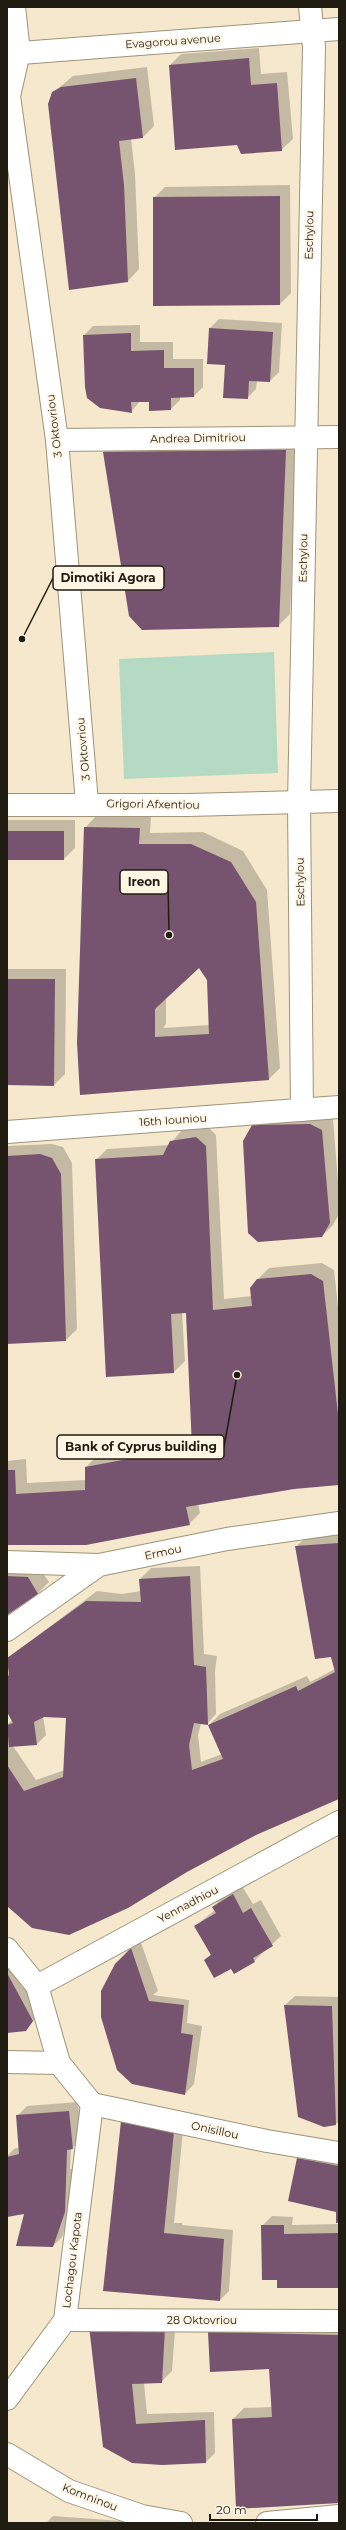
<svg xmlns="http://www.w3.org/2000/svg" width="346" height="2530" font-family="Montserrat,sans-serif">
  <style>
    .green { fill: #b5dac3 }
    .shadow { fill: #0003; fill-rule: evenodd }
    .building { fill: #76536f; fill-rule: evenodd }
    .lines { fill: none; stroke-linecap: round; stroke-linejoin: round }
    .minor-casing { stroke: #9f9379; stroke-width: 24 }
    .tertiary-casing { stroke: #9f9379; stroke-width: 24 }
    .minor { stroke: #fff; stroke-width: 22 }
    .tertiary { stroke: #fff; stroke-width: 22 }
    .labels { text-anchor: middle; stroke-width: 4; stroke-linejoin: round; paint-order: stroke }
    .street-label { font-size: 11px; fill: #211c12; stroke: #fef5e5 }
    .leader { fill: none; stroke: #211c12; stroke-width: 1.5 }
    .callout-dot { fill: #211c12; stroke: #fef5e5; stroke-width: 1.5 }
    .callout { fill: #fef5e5; stroke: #211c12; stroke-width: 1.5 }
    .callout-label { font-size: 12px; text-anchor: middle; font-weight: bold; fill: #211c12 }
  </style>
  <rect width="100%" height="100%" fill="#f5e8cc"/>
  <path class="green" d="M274 652 278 773 124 779 119 659Z"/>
  <g class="shadow">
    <path d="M259 48 261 74 287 72 293 139 281 150 237 144 170 65 181 54Z"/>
    <path d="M147 67 154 126 143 137 131 138 135 174 139 269 128 281 53 93 73 76Z"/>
    <path d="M290 185 291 293 280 304 154 198 165 187Z"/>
    <path d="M219 319 282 323 279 372 270 381 257 380 256 389 247 398 226 364 210 328Z"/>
    <path d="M140 325V342H173V359H203V387L194 396H180V400L171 409 150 401H140L131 412 84 335 93 326Z"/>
    <path d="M297 439 290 614 278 626 130 615 104 452 115 440Z"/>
    <path d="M96 816 151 817 150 833 203 832 243 851 267 890 280 1068 269 1079 81 1094 85 828ZM199 967 208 980 209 1025 163 1028 166 1024V997Z"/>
    <path d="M7 820H75V848L64 859H7Z"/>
    <path d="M7 969H66L65 1074 54 1085 7 1084Z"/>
    <path d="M322 1113 333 1119 339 1194V1214L333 1225 322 1236 253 1126 264 1115Z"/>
    <path d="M207 1126 216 1135 224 1299 252 1296 258 1279 269 1268 322 1263 334 1270 339 1316V1484L294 1488 198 1504 200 1513 189 1524 7 1544V1461L26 1459 27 1483 86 1480V1467L97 1456 193 1438 187 1312H182L185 1361 174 1372 106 1376 96 1160 107 1149 169 1145 182 1130Z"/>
    <path d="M52 1144 63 1147 72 1163 77 1329 66 1340 7 1343V1146Z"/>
    <path d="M339 1533V1798L7 1904V1725L12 1720 7 1710V1674L9 1673 7 1659 97 1591 122 1594 141 1591 140 1579 151 1568 200 1566 204 1654 217 1656 215 1671 216 1714 207 1724 201 1723 198 1735 201 1762 222 1754 209 1725 220 1714 307 1676 310 1682 335 1669 296 1547 307 1536ZM43 1716 67 1717 65 1770 36 1780 13 1746 37 1744 46 1735Z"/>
    <path d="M7 1565 39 1567 49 1582 38 1593 7 1613Z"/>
    <path d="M242 1886 253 1904 261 1900 281 1936 254 1961 234 1972 231 1967 205 1960 211 1954 195 1926 215 1910 213 1907 222 1898Z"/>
    <path d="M140 1940 158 1991 153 1995 189 2000 187 2023 202 2026 194 2084 185 2094 115 1965Z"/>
    <path d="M7 1952 41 2012 25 2030 7 2032Z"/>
    <path d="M295 1996 339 1997V2121L335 2125 285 2005Z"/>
    <path d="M78 2102 81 2139 71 2149 70 2169H74V2202L62 2237 53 2246 26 2212 7 2216V2156L14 2149 20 2147 17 2116 27 2106Z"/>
    <path d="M184 2120 174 2223H182V2225L233 2230 229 2291 220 2300 104 2290 122 2121Z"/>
    <path d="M307 2150 339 2156V2222L337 2211 298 2159Z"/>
    <path d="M272 2216 293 2217 292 2225 339 2224V2287L278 2279 262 2226Z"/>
    <path d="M176 2317 172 2371 161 2382 144 2383 147 2414 214 2412 215 2453 206 2462 162 2464 133 2462 90 2327Z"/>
    <path d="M218 2323 339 2327V2502L233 2419 244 2408 272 2407 270 2368 209 2332Z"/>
    <path d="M53 2516 149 2523H46Z"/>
  </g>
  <g class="building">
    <path d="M249 58 251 85 277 83 282 151 241 154 237 145 175 150 169 65Z"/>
    <path d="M136 78 143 138 119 141 124 185 128 282 69 290 48 104 52 92 61 87Z"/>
    <path d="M280 196V305L153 306V197Z"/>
    <path d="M209 328 273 332 270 382 249 381 248 399 223 398 225 365 207 364Z"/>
    <path d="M131 333V351L164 350V368H194V397L171 398V410L149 411V402H131L132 413 100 408 87 398 85 387 83 335Z"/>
    <path d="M286 450 279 627 142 630 129 616 103 452Z"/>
    <path d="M84 827 140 828 139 844H191L231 862 256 902 269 1080 80 1095 77 1043ZM199 968 207 980 209 1034 155 1037V1009Z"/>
    <rect x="7" y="831" width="57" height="29"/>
    <path d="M7 979H55L54 1086 7 1085Z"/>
    <path d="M310 1124 322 1130 330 1223 322 1237 258 1242 248 1233 243 1141 252 1125Z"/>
    <path d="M196 1137 206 1146 213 1310 252 1306 250 1288 257 1279 311 1274 323 1281 339 1423V1485L294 1489 186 1507 190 1525 86 1545H7V1470H15L16 1494 85 1490V1467L192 1447 186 1313 171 1314 174 1373 106 1377 95 1159 163 1155 170 1141Z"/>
    <path d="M40 1154 52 1158 61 1174 66 1341 7 1344V1156Z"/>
    <path d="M339 1543V1799L256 1835 187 1872 128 1908 69 1935 32 1928 7 1906V1765L24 1791 63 1777 66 1718 44 1717 34 1722 37 1745 9 1747 7 1725 13 1723 7 1712V1677L9 1675 7 1658 86 1601 141 1602 139 1579 190 1576 194 1665 206 1667 208 1725 194 1723 189 1745 192 1770 223 1759 208 1725 296 1686 298 1691 335 1672 331 1657 315 1659 295 1546Z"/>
    <path d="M7 1576 28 1577 38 1594 7 1615Z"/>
    <path d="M233 1894 243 1913 251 1908 273 1946 253 1958 255 1962 234 1974 231 1969 214 1978 204 1960 211 1955 194 1926 216 1913 212 1907Z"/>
    <path d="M131 1948 149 2001 184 2005 181 2033 193 2035 185 2095 132 2084 117 2070 101 2017V1991L115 1964Z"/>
    <path d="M7 1973 33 2021 26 2031 7 2033Z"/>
    <path d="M284 2005 332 2006 336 2125 324 2127 298 2117Z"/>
    <path d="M69 2111 73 2149 67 2150 65 2212 53 2247 16 2246 24 2214 7 2217V2157L19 2154 16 2115Z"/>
    <path d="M121 2121 174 2131 164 2233 224 2239 220 2301 103 2291Z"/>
    <path d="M297 2158 339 2166V2223H336V2212L288 2201Z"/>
    <path d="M261 2225H284V2234L339 2233V2288H277V2280H262Z"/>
    <path d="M89 2326 165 2328 162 2383 132 2384 136 2424 205 2420 206 2463 162 2465 132 2463 103 2447Z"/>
    <path d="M208 2332 339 2335V2503L236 2509 232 2419 272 2417 269 2369 210 2372Z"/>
  </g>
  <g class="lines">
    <defs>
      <g id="minor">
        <path d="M14 7 19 52 9 96 57 440 87 803"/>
        <path d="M57 440 339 437"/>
        <path d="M7 805H188L339 801"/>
        <path d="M302 1110 299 803 314 47 310 7"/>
        <path d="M7 1132 339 1107"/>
        <path d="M7 1562 99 1565"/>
        <path d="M7 1630 99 1565 227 1539 339 1523"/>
        <path d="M7 1949 37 1986 59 2063 92 2104"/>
        <path d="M37 1986 339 1822"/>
        <path d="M7 2062 59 2063"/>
        <path d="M92 2104 267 2141 339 2153"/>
        <path d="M65 2320 339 2321"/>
        <path d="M7 2399 65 2320 92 2104"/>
        <path d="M7 2454 69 2491 142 2516 181 2523"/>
        <path d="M267 2523 339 2516"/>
      </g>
      <path id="tertiary" d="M7 54 339 29"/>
    </defs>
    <use href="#minor" class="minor-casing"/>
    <use href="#tertiary" class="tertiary-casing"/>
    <use href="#minor" class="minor"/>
    <use href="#tertiary" class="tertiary"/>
  </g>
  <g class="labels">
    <g class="street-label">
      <text transform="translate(173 41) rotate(-4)" y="4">Evagorou avenue</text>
      <text transform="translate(309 235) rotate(-89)" y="4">Eschylou</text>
      <text transform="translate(54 426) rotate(-97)" y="4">3 Oktovriou</text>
      <text transform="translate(198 438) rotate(-1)" y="4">Andrea Dimitriou</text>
      <text transform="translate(303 558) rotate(-89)" y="4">Eschylou</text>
      <text transform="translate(83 749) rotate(-95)" y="4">3 Oktovriou</text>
      <text transform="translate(153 804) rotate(1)" y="4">Grigori Afxentiou</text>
      <text transform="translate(300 882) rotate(-91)" y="4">Eschylou</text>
      <text transform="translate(173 1120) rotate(-4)" y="4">16th Iouniou</text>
      <text transform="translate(163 1552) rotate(-12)" y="4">Ermou</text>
      <text transform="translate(188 1904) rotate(-28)" y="4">Yennadhiou</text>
      <text transform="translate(215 2130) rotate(12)" y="4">Onisillou</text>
      <text transform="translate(72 2260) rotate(-83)" y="4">Lochagou Kapota</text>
      <text x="202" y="2324">28 Oktovriou</text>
      <text transform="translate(90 2497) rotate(21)" y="4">Komninou</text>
    </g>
  </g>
  <path class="leader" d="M22 639L53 578M169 935L168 882M237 1375L224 1447"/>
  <g class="callout-dot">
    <circle cx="22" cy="639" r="4"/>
    <circle cx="169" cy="935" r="4"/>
    <circle cx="237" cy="1375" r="4"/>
  </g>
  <g class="callout">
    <rect x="53" y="566" width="111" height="24" rx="4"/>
    <rect x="120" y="870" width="48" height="24" rx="4"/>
    <rect x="57" y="1435" width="167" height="24" rx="4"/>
  </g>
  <g class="callout-label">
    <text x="108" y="582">Dimotiki Agora</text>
    <text x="144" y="886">Ireon</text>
    <text x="141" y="1451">Bank of Cyprus building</text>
  </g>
  <rect width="346" height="2530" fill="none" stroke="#211c12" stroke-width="16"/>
  <path d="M210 2514v6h107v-6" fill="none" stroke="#211c12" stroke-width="2"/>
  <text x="216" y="2514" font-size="12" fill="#211c12" stroke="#fef5e5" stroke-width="3" paint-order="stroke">20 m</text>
</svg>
